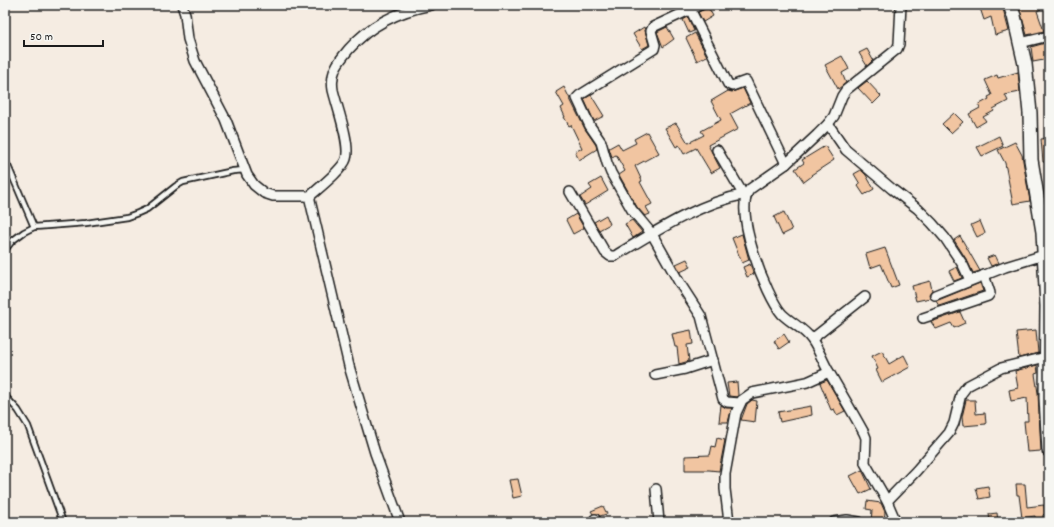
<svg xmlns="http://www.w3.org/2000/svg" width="1054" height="527" font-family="Dekko,sans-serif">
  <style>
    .building { fill: #f1c5a1; stroke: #1c1c1c }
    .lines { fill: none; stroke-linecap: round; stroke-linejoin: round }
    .service-casing { stroke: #1c1c1c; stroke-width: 8 }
    .minor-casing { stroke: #1c1c1c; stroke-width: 12 }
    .secondary-casing { stroke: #1c1c1c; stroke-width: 16 }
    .service { stroke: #f6f6f2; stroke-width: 4.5 }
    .minor { stroke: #f6f6f2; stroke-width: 9 }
    .secondary { stroke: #f6f6f2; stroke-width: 13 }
  </style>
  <rect width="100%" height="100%" fill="#f5ece2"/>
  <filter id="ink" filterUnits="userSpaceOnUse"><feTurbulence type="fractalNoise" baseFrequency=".025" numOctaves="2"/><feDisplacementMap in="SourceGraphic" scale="8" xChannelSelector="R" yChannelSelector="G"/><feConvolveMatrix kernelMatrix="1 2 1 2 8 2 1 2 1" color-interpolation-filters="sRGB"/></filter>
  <g filter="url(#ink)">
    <g class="building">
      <path d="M706 5H707L713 16 703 22 698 12 705 9Z"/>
      <path d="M979 5H1002L1009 31 995 35 991 17 984 20Z"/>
      <path d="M1027 5H1049L1037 11 1044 31 1027 35 1019 7Z"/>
      <path d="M688 17 694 31 689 33 683 20Z"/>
      <path d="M644 27 649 45 642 49 633 34Z"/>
      <path d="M667 27 674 39 663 47 657 32Z"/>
      <path d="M695 33 707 56 697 61 686 38Z"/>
      <path d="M1049 42V59L1033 62 1031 47Z"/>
      <path d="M867 49 873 60 867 66 859 53Z"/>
      <path d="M842 56 849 69 842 73 846 83 838 89 825 65Z"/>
      <path d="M1018 72 1020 92 1005 95 1008 101 993 109 994 111 983 117 986 121 976 127 969 114 980 108 978 105 989 99 988 97 992 95 985 80 997 75 998 78Z"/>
      <path d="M867 81 881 96 873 104 858 88Z"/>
      <path d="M564 87 585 129 596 145 597 149 579 160 575 152 582 148 571 125 569 126 564 117H565L561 108 564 106 556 92Z"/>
      <path d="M743 88 750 103 730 114 738 129 708 145 720 168 711 173 696 148 684 154 679 145 676 147 665 128 676 123 688 143 704 135 701 131 721 120 711 101 728 91 732 92Z"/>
      <path d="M591 95 604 116 594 121 584 99Z"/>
      <path d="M954 113 963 122 951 133 942 124Z"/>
      <path d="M647 132 659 153 635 166 642 181 640 182 652 204 646 207 650 214 645 216 637 207 619 175 625 171 616 155 612 157 609 148 618 143 622 150 636 143 634 139Z"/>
      <path d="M999 136 1003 146 982 156 977 147Z"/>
      <path d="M1049 138V162H1043L1041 139Z"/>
      <path d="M1015 142 1022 155 1030 201 1013 204 1005 163 998 150Z"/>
      <path d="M825 146 834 160 811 175 812 176 804 182 795 169 804 163 802 160Z"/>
      <path d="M861 170 866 175 874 189 864 195 858 186 860 184 854 174Z"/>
      <path d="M601 178 608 191 585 205 580 197 592 189 589 185Z"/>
      <path d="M784 212 792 230 782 235 774 217Z"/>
      <path d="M576 214 584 228 573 234 566 220Z"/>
      <path d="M606 215 610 224 599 230 594 222Z"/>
      <path d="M632 220 642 232 633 238 625 224Z"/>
      <path d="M980 221 985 233 977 237 971 225Z"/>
      <path d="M742 234 749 260 742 263 732 238Z"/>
      <path d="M960 236 980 271 973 273 968 262 954 240Z"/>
      <path d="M885 248 899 285 891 288 881 264 870 268 866 254Z"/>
      <path d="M995 255 999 263 991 266 987 258Z"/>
      <path d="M687 259 691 267 680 272 676 264Z"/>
      <path d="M750 264 754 274 747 277 743 267Z"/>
      <path d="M957 267 962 278 954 281 949 271Z"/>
      <path d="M930 281 932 290 929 294 930 298 916 301 912 286Z"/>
      <path d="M980 283 983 291 939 306 936 301Z"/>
      <path d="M960 312 965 323 954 328 951 323 936 329 931 322Z"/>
      <path d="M691 330 693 344 687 345 689 361 679 364 677 347H675L672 334Z"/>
      <path d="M1036 330 1038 353 1019 358 1016 332Z"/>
      <path d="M784 334 789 342 779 349 774 341Z"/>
      <path d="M882 351 889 364 904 355 910 367 882 382 876 370 878 369 872 356Z"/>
      <path d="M1037 365 1038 373 1035 374 1038 393 1041 451 1027 452 1024 421H1028L1027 398 1011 401 1009 390 1018 388 1015 371Z"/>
      <path d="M827 380 845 411 837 415 834 409 831 410 820 383Z"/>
      <path d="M737 382 738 395 737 397 729 396 727 383Z"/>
      <path d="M752 400 757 401 755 422 741 420 747 404Z"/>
      <path d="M966 400H975L976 414 985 413 986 424 963 426 962 417Z"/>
      <path d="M721 405 726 408H732L728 422H719Z"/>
      <path d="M811 406 812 415 780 422 778 412Z"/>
      <path d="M717 438 725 440 719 471 709 470H685V456L710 455 712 446 715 447Z"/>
      <path d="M862 470 871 489 860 494 850 476Z"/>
      <path d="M518 479 522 496 513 498 509 480Z"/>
      <path d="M1016 484H1025L1027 507 1044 505 1045 514 1043 515V522H1035V516L1022 518 1019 495H1017Z"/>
      <path d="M988 486 990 497 979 499 976 488Z"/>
      <path d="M867 501 881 503 885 512 884 522H871L872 510 866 509Z"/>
      <path d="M603 506 607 514 600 516 598 514H593L591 511Z"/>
      <path d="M997 513 998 522H990L989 514Z"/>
    </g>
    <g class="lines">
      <defs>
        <g id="service">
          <path d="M8 166 34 227"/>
          <path d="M5 250 12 241 24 232 34 227 86 223 127 217 138 213 147 209 176 186 183 182 233 171 245 170"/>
          <path d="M5 396 18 410 28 426 63 522"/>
        </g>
        <g id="minor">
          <path d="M182 5 185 14 188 39 195 61 226 120 247 175 254 185 264 193 273 196H310"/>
          <path d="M700 5 653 27 651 31 655 45 654 49 580 95 577 98 590 126 601 142 607 163 611 173 632 210 652 234 679 282 701 316 723 399 727 402 740 403"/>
          <path d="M690 9 728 84 732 86 746 81 786 164"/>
          <path d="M1020 43 1049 36"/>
          <path d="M828 124 846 150 892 189 918 209 932 223 945 238 963 265 970 280"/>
          <path d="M717 150 743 194"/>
          <path d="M570 192 605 252 610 256H615C656 231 699 203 746 194"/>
          <path d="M935 295 1005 267 1044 255 1048 256"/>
          <path d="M923 318 988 296 990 293 984 275"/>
          <path d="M812 339 865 297"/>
          <path d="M655 375 685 369 713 360"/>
          <path d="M656 489 659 522"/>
          <path d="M887 501 916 471 949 433 954 423 961 394 967 386 1001 368 1046 357"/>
          <path d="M595 519V522"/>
          <path d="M400 522 375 453 349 366 310 200V196C319 188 343 169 346 159 351 145 337 107 333 90 330 72 338 62 349 49 370 25 399 11 431 5"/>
          <path d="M729 522 725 489V474L736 413 742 400 752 393 807 382 829 372"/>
          <path d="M834 522 847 520 859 522"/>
          <path d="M896 522 887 501 865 463 866 438 864 433C853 413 841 393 829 372 823 362 819 350 812 340 805 329 791 323 782 314 766 296 732 209 750 189L786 164 817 135 828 124 834 116 842 96 846 90 897 49 899 44 901 5"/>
        </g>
        <path id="secondary" d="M1010 5 1014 16 1025 64 1030 113 1031 160 1043 232 1047 306 1046 398 1049 450"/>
      </defs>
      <use href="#service" class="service-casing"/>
      <use href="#minor" class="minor-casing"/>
      <use href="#secondary" class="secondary-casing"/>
      <use href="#service" class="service"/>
      <use href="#minor" class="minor"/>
      <use href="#secondary" class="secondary"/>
    </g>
  </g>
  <rect width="1054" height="527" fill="none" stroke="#f6f6f2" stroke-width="20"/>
  <rect x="10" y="10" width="1034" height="507" fill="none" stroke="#1c1c1c" stroke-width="1.5" filter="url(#ink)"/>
  <path d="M24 40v6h79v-6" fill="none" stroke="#1c1c1c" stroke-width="2"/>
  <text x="30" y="40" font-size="12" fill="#1c1c1c" stroke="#f6f6f2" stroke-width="3" paint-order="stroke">50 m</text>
</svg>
